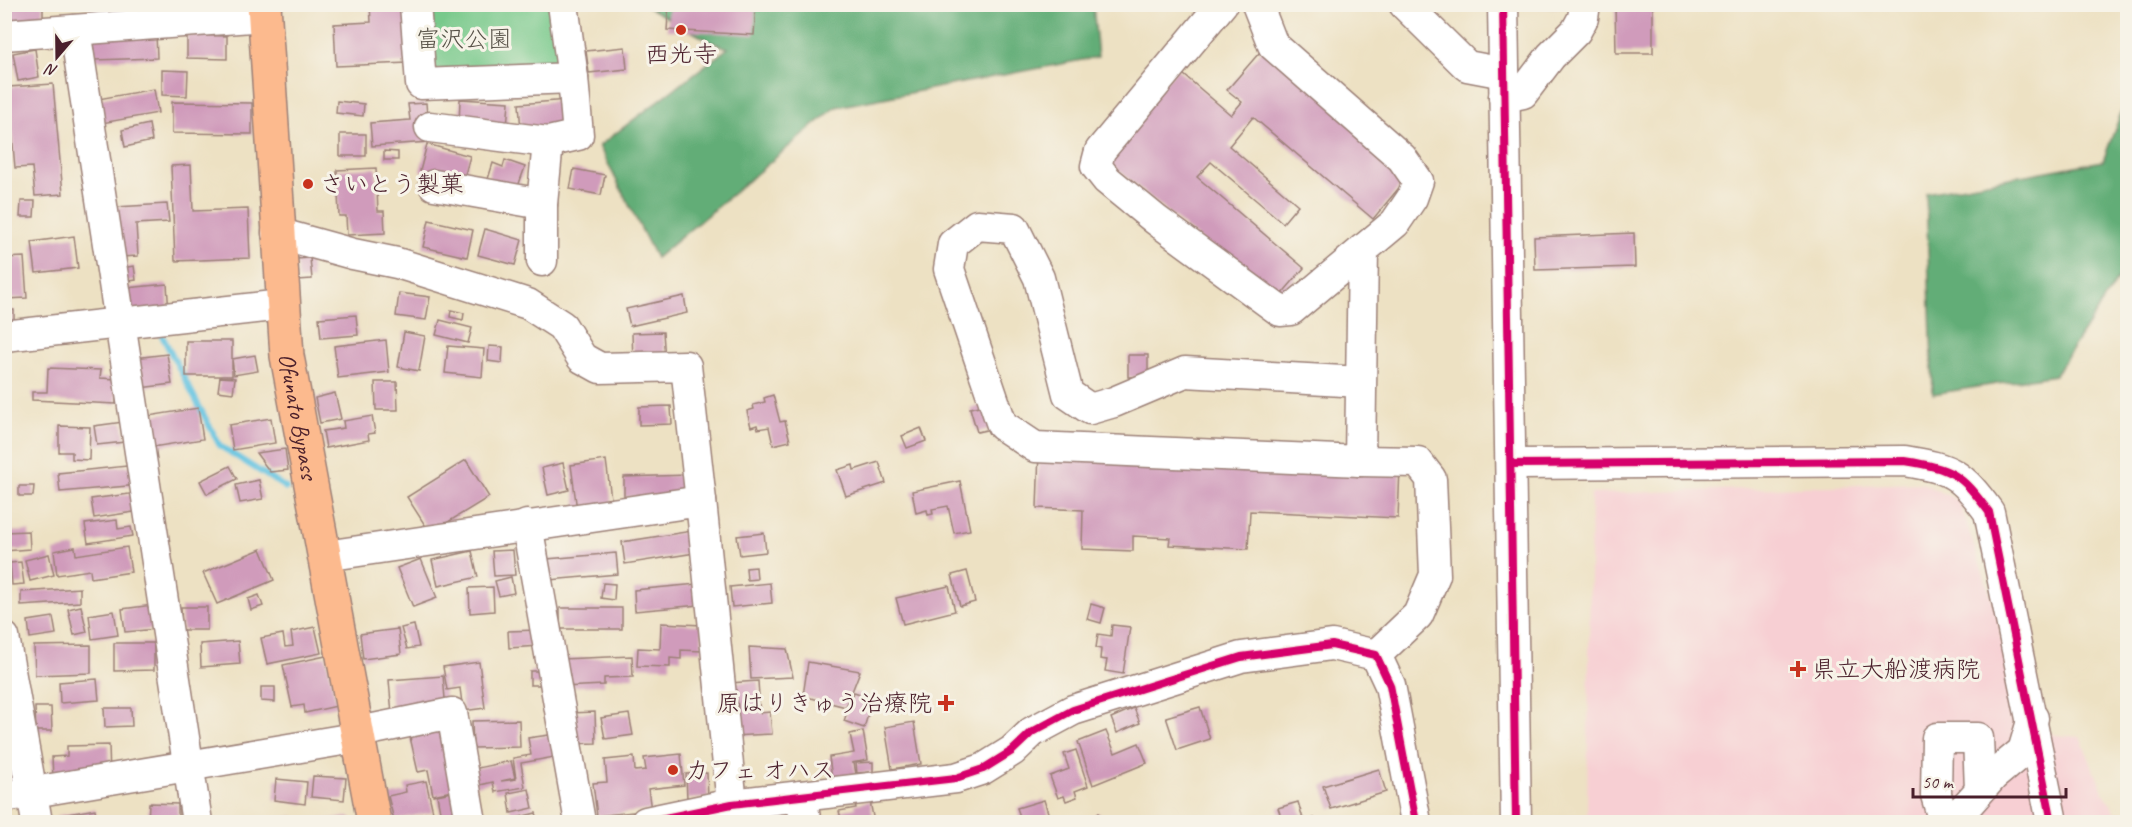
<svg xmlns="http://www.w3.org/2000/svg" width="2132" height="827" font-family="Caveat,'Klee One',sans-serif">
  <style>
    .built { fill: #f7cfd3 }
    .green { fill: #78c98b; stroke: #61745b; stroke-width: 1.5 }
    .forest { fill: #62ad77; stroke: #566651; stroke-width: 1.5 }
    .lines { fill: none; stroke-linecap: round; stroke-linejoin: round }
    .stream { stroke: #62c3e1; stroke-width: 6 }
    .building { fill: #d09bbb }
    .minor-casing { stroke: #9c8077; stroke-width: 33 }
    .highway-casing { stroke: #9c8077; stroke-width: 36 }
    .minor { stroke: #fff; stroke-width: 30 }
    .highway { stroke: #fcba8e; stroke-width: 33 }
    .cycleway-casing { stroke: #f7f3e8; stroke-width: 11 }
    .cycleway { stroke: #d6006c; stroke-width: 8 }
    .poi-dot { fill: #c8321e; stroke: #f7f3e8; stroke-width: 2 }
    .labels { text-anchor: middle; stroke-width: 6; stroke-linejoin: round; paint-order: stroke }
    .park-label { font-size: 24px; fill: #585248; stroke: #f7f3e8 }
    .poi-label { font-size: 24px; fill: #4a1f2b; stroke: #f7f3e8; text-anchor: start }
    .street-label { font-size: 24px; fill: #4a1f2b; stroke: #f7f3e8 }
  </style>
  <rect width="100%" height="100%" fill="#f7f3e8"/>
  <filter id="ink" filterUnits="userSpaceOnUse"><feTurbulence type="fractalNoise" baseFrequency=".0167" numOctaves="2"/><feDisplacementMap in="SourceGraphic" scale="12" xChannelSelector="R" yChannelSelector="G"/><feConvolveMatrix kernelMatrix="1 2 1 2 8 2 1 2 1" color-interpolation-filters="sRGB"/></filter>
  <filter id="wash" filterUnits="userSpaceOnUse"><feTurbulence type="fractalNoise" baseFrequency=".008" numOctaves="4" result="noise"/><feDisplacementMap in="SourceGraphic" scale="24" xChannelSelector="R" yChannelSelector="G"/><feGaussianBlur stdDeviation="1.35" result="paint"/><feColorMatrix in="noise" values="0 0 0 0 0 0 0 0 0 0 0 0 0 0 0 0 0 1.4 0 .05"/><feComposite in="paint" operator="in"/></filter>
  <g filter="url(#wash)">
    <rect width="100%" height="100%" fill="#ede1c3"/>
    <path class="built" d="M1922 483 1959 501 1997 614 2017 723 2056 735 2080 737 2103 791 2121 822H1587L1591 494Z"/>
    <path class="green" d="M426 5H559L566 69 430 76Z"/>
    <g class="forest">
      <path d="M644 5H1093L1098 57 836 107 656 258 599 146 728 48 711 42Z"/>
      <path d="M2127 97V265L2055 375 1933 394 1926 193 2103 161Z"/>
    </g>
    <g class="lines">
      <path class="stream" d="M156 330H159L220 446 286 488"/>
    </g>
    <g id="blocks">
      <g class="building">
        <path d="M10 4H43V26L11 27Z"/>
        <path d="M370 4H406L408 63 336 66 334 24 371 22Z"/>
        <path d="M669 4H756L754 35 667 30Z"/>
        <path d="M1530 4H1564L1565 7 1531 8Z"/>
        <path d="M1615 4H1653V53H1616Z"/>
        <path d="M156 33 157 58 94 60 93 36Z"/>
        <path d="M187 35 227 36V59L187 58Z"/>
        <path d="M1266 45 1413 171 1373 219 1253 117 1229 146 1298 205 1283 223 1211 162 1197 177 1304 268 1274 303 1102 156 1177 69 1231 115 1242 102 1227 90Z"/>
        <path d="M625 47 627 69 589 73 586 51Z"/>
        <path d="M35 49 39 77 18 81 13 53Z"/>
        <path d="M162 70 188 71 187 96 162 95Z"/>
        <path d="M53 84 63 194 35 196 32 167 15 168 8 87Z"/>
        <path d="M154 89 158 113 102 123 98 99Z"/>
        <path d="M460 99 509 102 507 128 459 126Z"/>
        <path d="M567 100 569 127 521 131 519 104Z"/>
        <path d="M337 101 364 104 363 116 336 113Z"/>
        <path d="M172 102 252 103V134L172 133Z"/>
        <path d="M426 103 429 142 372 146 370 123 410 120 408 104Z"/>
        <path d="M149 124 152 141 125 147 122 130Z"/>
        <rect x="340" y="134" width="26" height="22"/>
        <path d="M427 144 470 156 463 182 420 171Z"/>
        <path d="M384 151 398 152V160H384Z"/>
        <path d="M505 160 525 167 516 192 487 182 493 163 503 167Z"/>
        <path d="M191 165 193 211 248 209 250 258 175 261 171 166Z"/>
        <path d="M376 168 378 211H384L385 233 347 235 346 216H339L337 170Z"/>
        <path d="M574 169 605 175 601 195 570 189Z"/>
        <path d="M21 201H35L34 217H20Z"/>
        <path d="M167 204 169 222 136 224 138 256 120 257 116 207Z"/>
        <path d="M429 220 473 230 467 257 423 247Z"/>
        <path d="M485 229 522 240 515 265 478 255Z"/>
        <path d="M1634 233 1635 267 1535 270 1534 237Z"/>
        <path d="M74 236 78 268 36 273 32 242Z"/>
        <path d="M24 257 27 298 4 299V258Z"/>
        <path d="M310 258 312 279 298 280 296 259Z"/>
        <path d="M134 266 136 280 123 282 121 268Z"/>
        <path d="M167 284 169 313 128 317 126 288Z"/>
        <path d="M399 293 430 297 426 320 396 316Z"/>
        <path d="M684 296 687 313 630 326 626 309Z"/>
        <rect x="4" y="310" width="10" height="16"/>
        <path d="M451 310 464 313 463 320 450 317Z"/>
        <path d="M356 315 358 335 321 338 319 318Z"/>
        <path d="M440 320 472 328 468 343 436 335Z"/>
        <path d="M404 332 425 336 419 371 398 367Z"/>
        <path d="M663 332 665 359 633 361 632 333Z"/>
        <path d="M386 340 389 372 338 378 334 346Z"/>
        <path d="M186 341H232V359L255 355 258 371 234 375 232 359V376H186Z"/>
        <path d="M448 346 484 349 482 377 445 373Z"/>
        <path d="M489 346 503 347 502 363 488 361Z"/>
        <path d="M167 354 172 384 140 388 135 358Z"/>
        <rect x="1128" y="355" width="20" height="22"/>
        <path d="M48 368 101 370 100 378 117 379 116 404 32 400V392H47Z"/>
        <path d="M220 377 235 378 233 393 218 391Z"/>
        <path d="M375 382H397L398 410H376Z"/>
        <path d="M335 393 341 419 320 423 315 398Z"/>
        <path d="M773 395 780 422 785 421 790 441 773 445 769 427 758 429 757 425 751 427 747 411 754 409 753 405 765 402 764 398Z"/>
        <path d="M984 405 991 429 977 432 970 408Z"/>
        <path d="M671 406 672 424 639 425V407Z"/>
        <path d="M198 408 203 439 153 447 148 416Z"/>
        <path d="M372 416 375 433 368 434 369 440 326 448 323 431 344 428 343 421Z"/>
        <path d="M271 418 275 443 233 450 229 425Z"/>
        <path d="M123 422 125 442 97 445 94 426Z"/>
        <path d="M59 426 90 427 89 460 72 459V452H59Z"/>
        <path d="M921 428 926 441 907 448 902 436Z"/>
        <path d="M285 449 288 470 270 472 256 453Z"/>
        <path d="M1039 451 1400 468 1398 518 1250 511 1248 549 1169 545 1170 538 1133 536V551L1082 549 1083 510 1037 508Z"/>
        <path d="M466 460 489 497 430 533 407 497Z"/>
        <path d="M606 460 612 506 577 510 571 465Z"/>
        <path d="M879 462 886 483 846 496 837 470 853 465 854 470Z"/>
        <path d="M563 463 569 490 548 495 542 468Z"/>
        <path d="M137 465 139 485 60 492 58 473Z"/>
        <path d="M230 466 237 479 207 494 200 481Z"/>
        <path d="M689 475 690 496 624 497V477Z"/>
        <path d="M259 480 263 499 240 503 236 485Z"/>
        <path d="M960 481 970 530 954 533 948 506 932 509 933 514 928 515 927 510 916 513 912 491Z"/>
        <path d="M19 486H34L33 496H19Z"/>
        <path d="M137 493 140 511 94 518 91 499Z"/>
        <path d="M117 520 118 529 131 527 133 536 88 543 85 524Z"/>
        <path d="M698 530 701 552 625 564 622 542Z"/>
        <path d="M29 531 30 549 4 551V532Z"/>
        <path d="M764 533 766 552 740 555 737 536Z"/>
        <path d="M75 547 76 555 127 547 131 572 91 578 90 570 57 575 54 551Z"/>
        <path d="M261 549 274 580 217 604 203 573Z"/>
        <path d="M513 550 515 575 494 576 492 551Z"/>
        <path d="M472 551 478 577 438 586 432 560Z"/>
        <path d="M616 553 618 574 549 580 547 559Z"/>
        <path d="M49 554 54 575 30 581 25 560Z"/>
        <path d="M421 559 437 598 413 607 397 568Z"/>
        <path d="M21 562 24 584 12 585 10 563Z"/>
        <path d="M756 567 757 579 747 580 746 568Z"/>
        <path d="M967 571 975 602 960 606 952 575Z"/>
        <path d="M511 577 514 593 499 596 495 581Z"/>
        <path d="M603 583 615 584 614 600 601 598Z"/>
        <path d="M708 583 710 604 635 611 634 590Z"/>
        <path d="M770 583 772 603 732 607 730 587Z"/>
        <path d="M949 586 955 611 903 624 896 598Z"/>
        <path d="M493 587 494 611 470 613 469 588Z"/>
        <path d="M80 588V602L21 606V592Z"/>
        <path d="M259 595 263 606 251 610 248 599Z"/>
        <path d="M1091 604 1105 608 1101 623 1087 619Z"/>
        <path d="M153 605 156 629 125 632 122 609Z"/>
        <path d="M81 606 87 632 74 635 68 609Z"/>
        <path d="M181 607H207V630H182Z"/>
        <rect x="560" y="608" width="62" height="21"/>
        <path d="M114 611 118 635 92 639 89 615Z"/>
        <path d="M53 617 56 634 30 638 28 621Z"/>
        <path d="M661 623 702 625V651L681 650V659L670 658V667L637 666 638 648 660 649Z"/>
        <path d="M414 625 419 647 407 649 401 628Z"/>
        <path d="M1112 625 1130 627 1123 674 1105 671 1107 660 1100 659 1101 649 1096 648 1098 634 1111 636Z"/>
        <path d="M315 627 321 653 267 664 261 638 283 634 285 647 293 646 291 632Z"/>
        <path d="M398 629 401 654 363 659 360 634Z"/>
        <path d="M538 630 539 646 509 648 508 631Z"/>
        <path d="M238 641 240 664 201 667 200 644Z"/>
        <path d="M114 643H154V670L114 671Z"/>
        <path d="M91 645V673L35 675 34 646Z"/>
        <path d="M749 647 787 649 793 677 751 679Z"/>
        <path d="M326 656 337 706 305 713 304 705 292 707 283 665Z"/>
        <path d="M632 656 633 677 604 678V685L562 687 561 659Z"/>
        <path d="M479 662 485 708 463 711 460 688 447 690 443 667Z"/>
        <path d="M808 662 860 671 846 707 803 696Z"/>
        <path d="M530 671H542L541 685H530Z"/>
        <path d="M443 676 446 710 392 714 389 680Z"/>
        <path d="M97 679 99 700 60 703 59 682Z"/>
        <path d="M758 681 760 713 770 712 772 734 732 736 729 683Z"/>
        <path d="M261 687H275V702L261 701Z"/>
        <path d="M854 692 873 698 864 728 844 721Z"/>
        <path d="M35 707H51L52 731H36Z"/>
        <path d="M1200 707 1210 739 1177 750 1166 717Z"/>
        <path d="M104 708H131L132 726 105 727Z"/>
        <path d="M1134 708 1140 723 1117 733 1111 718Z"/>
        <path d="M595 712 596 743 569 744V713Z"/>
        <path d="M629 714 633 735 605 739 601 718Z"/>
        <path d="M519 720 520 747 473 748 472 721Z"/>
        <path d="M914 722 921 764 892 769 885 727Z"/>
        <path d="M449 729 461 789 433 795 428 770 418 772 410 737Z"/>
        <path d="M863 731 868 760 851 763H854L856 774 832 778 829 757 854 753 850 734Z"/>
        <path d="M1106 731 1115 753 1139 743 1147 763 1093 785 1078 742Z"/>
        <path d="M556 734 560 756 521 763 525 787 495 792 493 782 476 786 473 769 511 761 515 778 501 781 516 779 513 758 531 755 528 738Z"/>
        <path d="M109 745 110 777 53 778 52 757 67 756V746Z"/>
        <path d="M1076 750 1088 786 1075 791 1077 797 1066 801 1064 796 1058 798 1050 776 1069 769 1064 754Z"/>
        <path d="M681 754 684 785 648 789 651 810 597 816 593 783 607 782 605 760 634 757 635 771 646 770 644 758Z"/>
        <path d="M15 759 22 784 4 789V762Z"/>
        <path d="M873 762V772L857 773 856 763Z"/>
        <path d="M1379 769 1386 792 1331 809 1323 786Z"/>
        <path d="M707 773 708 798 687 799 686 774Z"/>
        <path d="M313 776 346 778 344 800 311 797Z"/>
        <path d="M276 779 307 782 305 804 274 800Z"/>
        <path d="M426 781 433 812 394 820 388 796 406 792 405 785Z"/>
        <path d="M529 789 533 808 511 813 508 793Z"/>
        <path d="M457 791 462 813 441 817 437 795Z"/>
        <path d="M1044 800 1051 822H1022L1017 808Z"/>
        <path d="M870 801 874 822H842L839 811 856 808 855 804Z"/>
        <path d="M1298 802 1304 822 1314 818 1315 822H1283L1278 808Z"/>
        <path d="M149 803 178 804V822H148Z"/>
        <path d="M95 809 97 822H57L56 816Z"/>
        <path d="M536 813 539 822H517L516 818Z"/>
        <path d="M1099 813 1103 822H1089L1087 818Z"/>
        <path d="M782 815 783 821 799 818V822H775L774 817Z"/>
        <path d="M294 816 295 822H270V820Z"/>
        <path d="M351 817V822H308V821Z"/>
        <path d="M436 817 437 822H415L414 820Z"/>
        <path d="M1001 819 1002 822H987V821Z"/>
      </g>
    </g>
  </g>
  <g filter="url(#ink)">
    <use href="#blocks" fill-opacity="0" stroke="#9c8077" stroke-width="1.5"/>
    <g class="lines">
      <defs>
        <g id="minor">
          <path d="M415 4 421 84 573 78 563 4"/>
          <path d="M1222 4 1100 151 1096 166 1107 180 1156 220 1280 311 1291 310 1395 223 1412 198 1418 181 1402 158 1273 45 1257 4"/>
          <path d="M1404 4 1467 66 1504 73"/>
          <path d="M1503 4 1516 822"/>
          <path d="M75 30 197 822"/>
          <path d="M4 35 265 16"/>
          <path d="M1504 97 1523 93 1551 56 1576 31 1583 18 1585 4"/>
          <path d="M430 127 548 142 578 135 573 78"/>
          <path d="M434 185 542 204"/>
          <path d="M277 233 353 254 397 263 528 304 562 326 582 358 600 368 686 366 701 501"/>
          <path d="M542 261V204L548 142"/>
          <path d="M4 336 282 305"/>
          <path d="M1361 382 1185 372 1114 402 1090 409 1068 394 1039 278 1014 228 977 225 953 244 949 269 1002 425 1035 447 1360 461 1363 249"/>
          <path d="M1360 461 1418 462 1431 479 1435 575 1418 615 1376 655"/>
          <path d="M1513 464 1905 461C1953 469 1960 473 1989 512L2052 822"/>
          <path d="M527 525 580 822"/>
          <path d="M325 556 701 501 732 804"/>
          <path d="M4 637 37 822"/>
          <path d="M359 732 452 713 471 822"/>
          <path d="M800 796 806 822"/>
          <path d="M4 797 360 737"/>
          <path d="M646 822 732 804 956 778 983 769 1012 751 1032 732 1073 710 1241 657 1332 645 1376 655 1390 685 1416 822"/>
          <path d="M1944 822 1936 795 1937 738H1978L1980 790"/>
          <path d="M1952 822 1993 776 2023 751 2033 718"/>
        </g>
        <g id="highway">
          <path id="s1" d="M264 4 287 356 374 822"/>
        </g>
      </defs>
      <use href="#minor" class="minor-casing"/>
      <use href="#highway" class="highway-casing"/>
      <use href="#minor" class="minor"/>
      <use href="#highway" class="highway"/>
      <defs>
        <g id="cycleway">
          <path d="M1503 4 1516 822"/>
          <path d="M1513 464 1905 461C1953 469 1960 473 1989 512L2052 822"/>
          <path d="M646 822 732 804 956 778 983 769 1012 751 1032 732 1073 710 1241 657 1332 645 1376 655 1390 685 1416 822"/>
        </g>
      </defs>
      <use href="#cycleway" class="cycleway-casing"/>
      <use href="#cycleway" class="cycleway"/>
    </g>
  </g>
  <g class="poi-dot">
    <circle cx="681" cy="30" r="6"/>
    <circle cx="308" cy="184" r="6"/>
    <path d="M1795 660h6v6h6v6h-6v6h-6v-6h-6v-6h6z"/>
    <path d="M943 694h6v6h6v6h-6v6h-6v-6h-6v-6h6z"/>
    <circle cx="673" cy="770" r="6"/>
  </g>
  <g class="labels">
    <g class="park-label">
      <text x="464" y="47">富沢公園</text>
    </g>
    <g class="poi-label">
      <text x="681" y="62" text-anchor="middle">西光寺</text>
      <text x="320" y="192">さいとう製菓</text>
      <text x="1812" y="677">県立大船渡病院</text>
      <text x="932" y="711" text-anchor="end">原はりきゅう治療院</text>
      <text x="685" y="778">カフェ オハス</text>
    </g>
    <g class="street-label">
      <text dy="8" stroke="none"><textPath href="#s1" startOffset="414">Ofunato Bypass</textPath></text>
    </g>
  </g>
  <rect width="2132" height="827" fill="none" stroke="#f7f3e8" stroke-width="24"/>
  <g transform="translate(57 57) rotate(200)" stroke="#f7f3e8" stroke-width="4.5" paint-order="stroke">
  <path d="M0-4.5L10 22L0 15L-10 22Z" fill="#4a1f2b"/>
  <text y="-9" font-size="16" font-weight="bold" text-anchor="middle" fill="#4a1f2b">N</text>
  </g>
  <path d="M1913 788v9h153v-9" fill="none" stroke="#4a1f2b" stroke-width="3"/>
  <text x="1922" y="788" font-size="18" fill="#4a1f2b" stroke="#f7f3e8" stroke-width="4.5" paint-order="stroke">50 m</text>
</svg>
